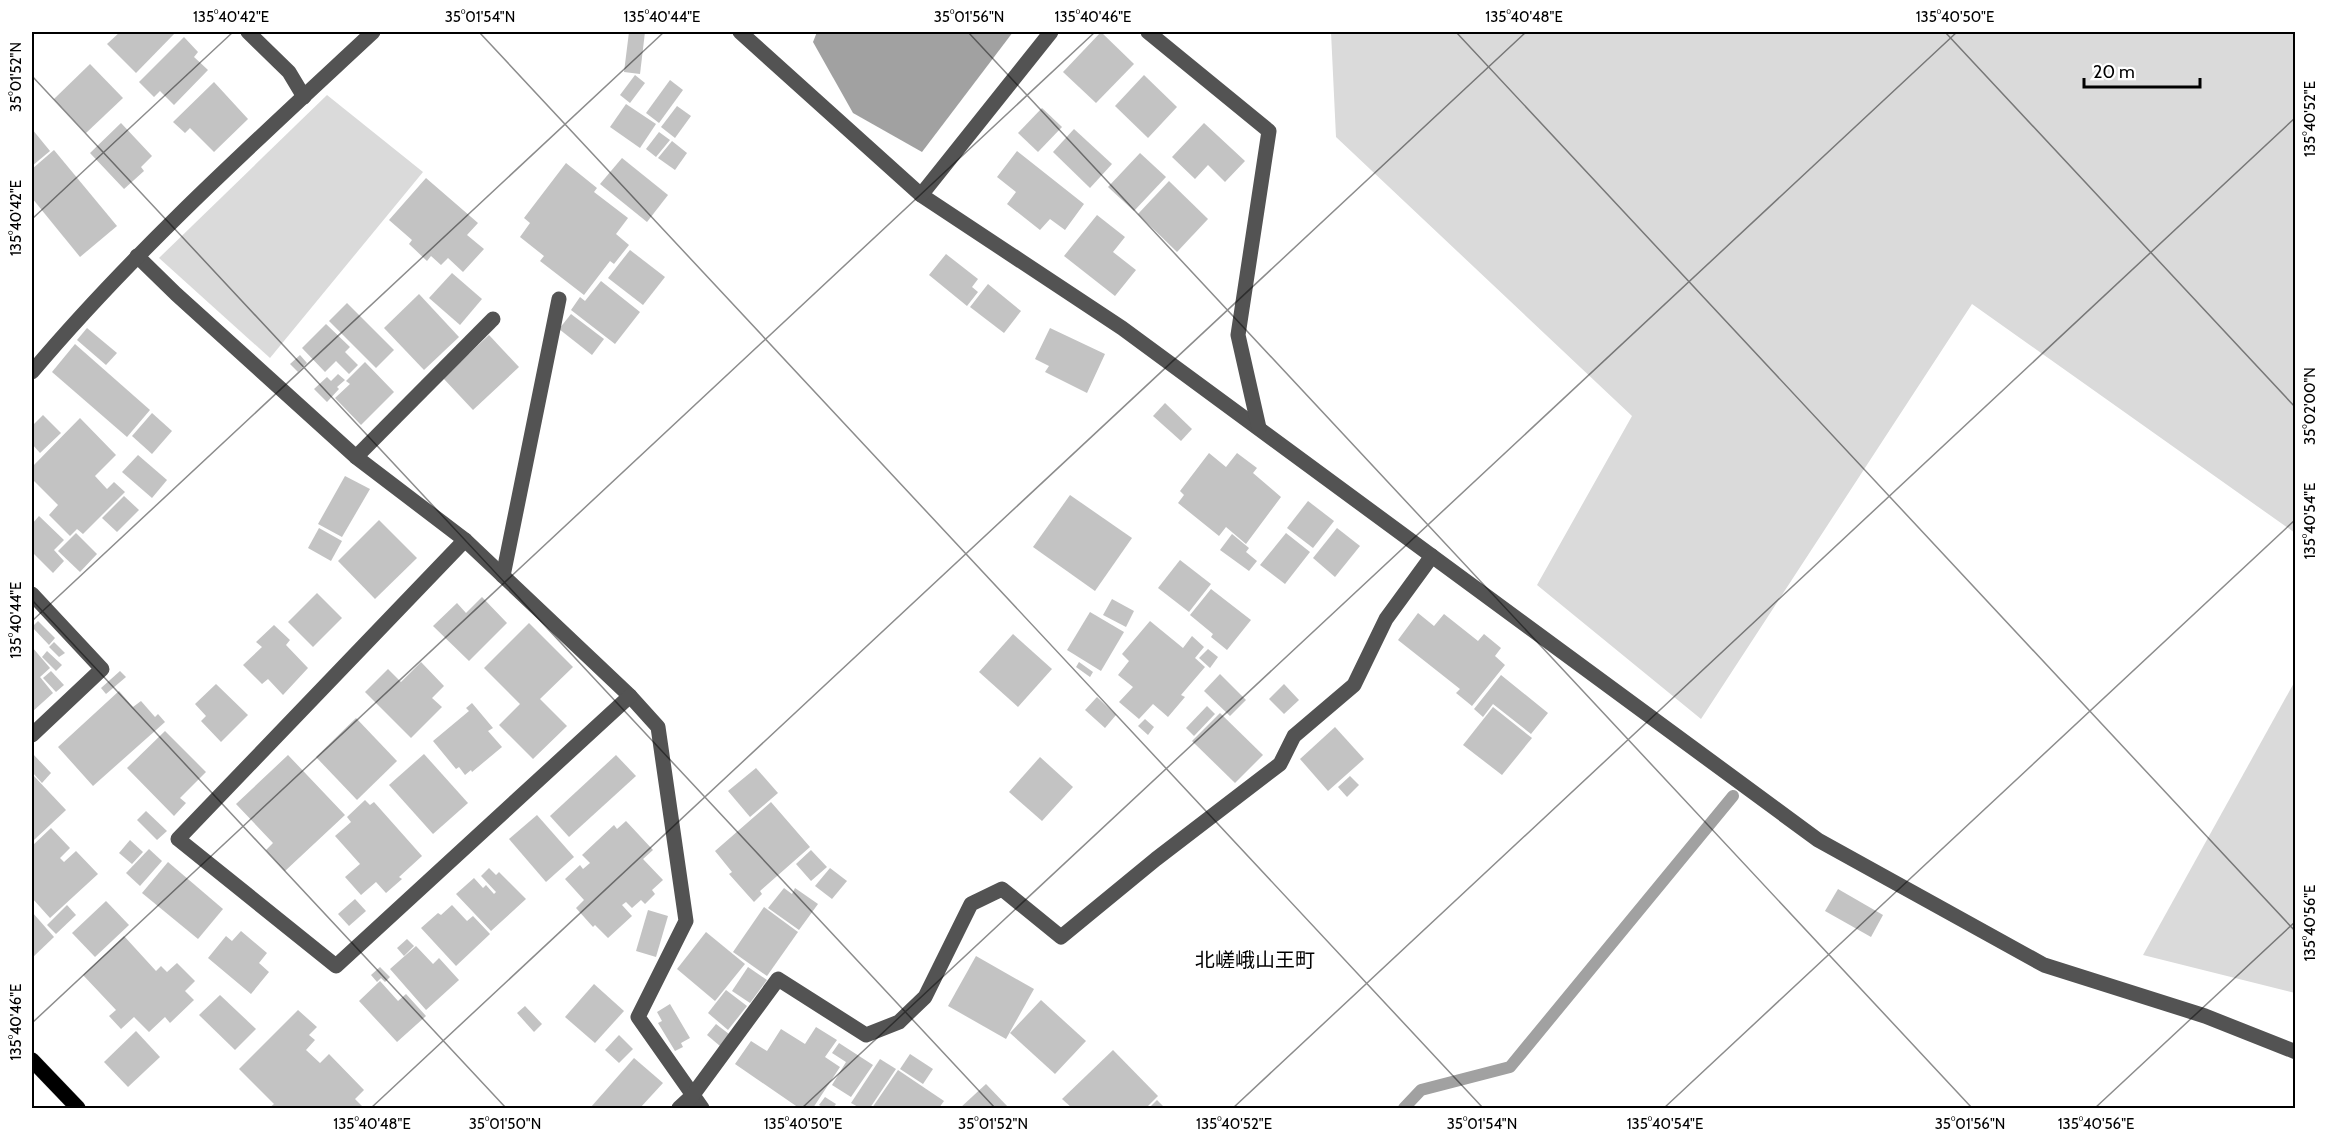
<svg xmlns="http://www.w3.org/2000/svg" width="2327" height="1140" font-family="Cabin,'Noto Sans JP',sans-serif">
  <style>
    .green { fill: #dadada }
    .water { fill: #a1a1a1 }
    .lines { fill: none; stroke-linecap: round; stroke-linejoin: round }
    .stream { stroke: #a1a1a1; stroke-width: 12 }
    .building { fill: #c3c3c3 }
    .major-casing { stroke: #dbdbdb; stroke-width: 16 }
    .minor { stroke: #535353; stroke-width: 15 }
    .major { stroke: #000; stroke-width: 15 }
    .ticks { fill: none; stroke: #000; stroke-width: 1.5; stroke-opacity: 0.45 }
    .labels { text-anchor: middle; stroke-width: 4.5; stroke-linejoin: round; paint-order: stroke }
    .neighbourhood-label { font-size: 20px; fill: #000; stroke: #fff }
    .neatline { fill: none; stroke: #000; stroke-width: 2 }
    .ticks-label { font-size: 15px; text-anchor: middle; fill: #000 }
  </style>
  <rect width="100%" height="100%" fill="#fff"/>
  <g class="green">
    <path d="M1331 32H2295V533L1972 304 1701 719 1537 585 1632 416 1336 137Z"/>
    <path d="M327 95 423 172 270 358 159 258Z"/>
    <path d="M2295 681V993L2143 955Z"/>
  </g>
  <path class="water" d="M817 32H1013L922 152 853 113 813 42Z"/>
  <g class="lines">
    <path class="stream" d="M1404 1108 1421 1090 1510 1067 1733 796"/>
  </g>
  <g class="building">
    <path d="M120 32H176L136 73 107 44Z"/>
    <path d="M629 32H645L640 74 624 72Z"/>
    <path d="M1101 32 1134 64 1096 103 1063 72Z"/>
    <path d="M184 37 198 52 194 57 208 70 174 105 160 91 154 97 139 82Z"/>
    <path d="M90 64 123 98 86 133 54 99Z"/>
    <path d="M635 75 645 83 630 103 620 95Z"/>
    <path d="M1144 75 1177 107 1148 138 1115 106Z"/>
    <path d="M670 80 683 90 659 123 646 113Z"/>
    <path d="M214 82 248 119 214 152 190 128 185 133 173 122Z"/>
    <path d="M626 104 656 124 640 148 610 127Z"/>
    <path d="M677 106 691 116 675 138 661 127Z"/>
    <path d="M1042 108 1062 127 1038 152 1018 133Z"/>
    <path d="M121 123 152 156 141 167 144 171 124 189 90 153Z"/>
    <path d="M1204 123 1245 161 1225 182 1208 165 1195 179 1172 157Z"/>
    <path d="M32 129 50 151 32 166Z"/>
    <path d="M1074 129 1112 164 1090 188 1053 152Z"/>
    <path d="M659 132 670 140 656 157 646 149Z"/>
    <path d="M672 141 687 153 675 170 658 158Z"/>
    <path d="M54 150 117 226 80 257 32 198V169Z"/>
    <path d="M1017 151 1084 204 1065 230 1050 219 1040 230 1007 204 1016 192 997 177Z"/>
    <path d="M1140 153 1166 177 1134 211 1108 187Z"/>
    <path d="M622 158 668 195 647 222 600 184Z"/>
    <path d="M566 163 597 188 594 192 628 218 616 234 629 245 614 264 610 261 584 295 540 261 544 256 520 237 530 223 524 218Z"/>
    <path d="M426 178 478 223 467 235 484 249 463 272 448 258 441 265 431 256 427 261 409 244 412 240 389 220Z"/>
    <path d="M1169 181 1208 219 1177 252 1138 214Z"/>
    <path d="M1097 215 1125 237 1113 252 1136 270 1115 296 1064 256Z"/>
    <path d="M630 250 665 277 643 305 608 278Z"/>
    <path d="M946 254 978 279 972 287 978 292 967 306 929 275Z"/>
    <path d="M452 273 482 299 460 325 429 298Z"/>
    <path d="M601 281 640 312 615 344 571 310 580 297 585 301Z"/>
    <path d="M988 284 1021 311 1004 333 970 307Z"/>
    <path d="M419 294 459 337 424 370 384 328Z"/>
    <path d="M347 303 394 350 376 368 329 321Z"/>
    <path d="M571 314 604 339 592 355 559 329Z"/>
    <path d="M326 324 350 347 345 352 358 365 349 374 336 361 325 372 302 348Z"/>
    <path d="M87 328 117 353 106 365 77 340Z"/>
    <path d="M1050 328 1105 354 1087 393 1045 372 1049 366 1035 359Z"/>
    <path d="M489 335 519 367 473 410 443 378Z"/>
    <path d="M75 344 150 410 127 437 52 372Z"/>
    <path d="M300 355 307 363 298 372 290 364Z"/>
    <path d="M365 362 394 392 361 425 335 398 350 384 346 381Z"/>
    <path d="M338 374 345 380 337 387 339 389 327 402 314 389 327 377 331 381Z"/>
    <path d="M1165 403 1192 429 1181 441 1153 416Z"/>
    <path d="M152 413 172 431 152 454 132 436Z"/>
    <path d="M43 415 61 433 40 453 32 444V426Z"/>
    <path d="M80 418 116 455 95 476 107 489 114 482 125 492 83 534 77 529 70 536 49 515 58 505 32 479V467Z"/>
    <path d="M1209 453 1226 467 1237 453 1257 468 1253 473 1281 497 1246 544 1226 527 1219 536 1178 503 1184 495 1180 491Z"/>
    <path d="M138 455 167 480 152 498 122 472Z"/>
    <path d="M345 476 370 489 342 537 318 524Z"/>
    <path d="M1070 495 1132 538 1095 591 1033 547Z"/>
    <path d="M124 496 139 510 117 532 102 518Z"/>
    <path d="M1308 501 1334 521 1313 548 1287 528Z"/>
    <path d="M39 516 64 540 54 550 64 561 53 573 32 552V524Z"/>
    <path d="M379 520 417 558 375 599 338 561Z"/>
    <path d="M319 528 342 541 331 561 308 548Z"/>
    <path d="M1337 528 1360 546 1335 577 1313 558Z"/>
    <path d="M76 533 97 554 80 572 58 551Z"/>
    <path d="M1286 533 1310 552 1285 584 1260 565Z"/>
    <path d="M1232 534 1249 548 1246 552 1257 561 1249 571 1220 550Z"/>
    <path d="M1180 560 1211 584 1189 612 1158 588Z"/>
    <path d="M1211 589 1251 620 1227 650 1211 637 1213 634 1190 615Z"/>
    <path d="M317 593 342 618 313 647 288 622Z"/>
    <path d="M482 597 507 623 469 661 433 626 457 603 466 613Z"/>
    <path d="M1112 599 1134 611 1126 627 1103 615Z"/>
    <path d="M1090 612 1124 632 1101 671 1067 650Z"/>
    <path d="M1418 613 1434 626 1444 614 1478 641 1484 634 1501 648 1495 656 1505 665 1472 706 1456 693 1460 689 1398 640Z"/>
    <path d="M38 621 55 638 49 645 32 627Z"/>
    <path d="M1150 621 1183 648 1192 636 1204 647 1195 658 1205 667 1181 695 1185 697 1168 717 1153 704 1139 719 1119 702 1133 687 1118 675 1129 661 1122 654Z"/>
    <path d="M529 623 573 667 540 699 567 726 533 759 499 725 520 704 484 668Z"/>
    <path d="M274 625 290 640 286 645 308 668 283 695 268 679 262 684 243 665 262 647 256 642Z"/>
    <path d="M1013 634 1052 669 1018 707 979 672Z"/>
    <path d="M54 642 65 653 59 657 49 647Z"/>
    <path d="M32 647 50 668 40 677 53 693 32 712Z"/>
    <path d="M1208 649 1218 657 1210 668 1199 658Z"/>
    <path d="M47 651 62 665 56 671 42 657Z"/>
    <path d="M421 662 444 686 432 698 442 707 411 738 365 692 388 669 401 682Z"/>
    <path d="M1079 662 1093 672 1090 677 1076 667Z"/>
    <path d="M51 671 64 685 56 692 43 678Z"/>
    <path d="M120 671 126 677 106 694 101 688Z"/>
    <path d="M1220 674 1246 700 1230 716 1204 691Z"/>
    <path d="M1501 675 1548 713 1531 734 1493 704 1483 717 1474 709Z"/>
    <path d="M216 684 248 715 221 742 201 721 206 716 195 704Z"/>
    <path d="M1284 684 1299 700 1284 714 1269 699Z"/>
    <path d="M119 691 133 707 141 701 155 717 158 714 165 722 93 786 58 747Z"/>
    <path d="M1097 697 1116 715 1105 728 1085 710Z"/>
    <path d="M472 703 493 728 488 731 502 747 472 772 471 770 465 775 459 767 456 769 433 741 469 711 466 708Z"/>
    <path d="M1207 706 1215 714 1194 736 1186 728Z"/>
    <path d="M1493 707 1532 738 1502 775 1463 745Z"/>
    <path d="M1220 713 1263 755 1235 783 1192 741Z"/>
    <path d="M356 718 397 761 357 800 316 757Z"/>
    <path d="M1145 719 1154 727 1148 735 1138 726Z"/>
    <path d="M1335 727 1364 759 1328 791 1300 759Z"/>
    <path d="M165 731 206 772 180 798 186 803 174 816 127 768Z"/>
    <path d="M32 753 51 773 42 783 32 772Z"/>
    <path d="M424 754 468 803 433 834 389 785Z"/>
    <path d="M288 755 345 815 285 871 266 850 273 843 236 804Z"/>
    <path d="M616 755 636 776 569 837 550 816Z"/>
    <path d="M1040 757 1073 787 1042 821 1009 792Z"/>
    <path d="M756 768 778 793 750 817 728 791Z"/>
    <path d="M32 774 66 810 34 840 32 837Z"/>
    <path d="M1350 776 1359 785 1347 797 1338 787Z"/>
    <path d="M365 800 370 805 374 802 422 856 399 877 402 879 386 893 376 882 361 895 345 877 360 864 335 836 351 822 347 817Z"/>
    <path d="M771 802 810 847 760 891 762 894 754 902 729 874 732 872 715 851Z"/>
    <path d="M146 811 167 831 157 840 137 820Z"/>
    <path d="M537 815 574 857 546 882 509 839Z"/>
    <path d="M626 821 653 850 643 859 663 880 652 890 655 894 645 904 641 900 632 908 626 902 622 905 632 916 608 938 595 925 593 927 576 908 584 900 565 879 580 865 583 869 590 863 582 855 614 825 617 829Z"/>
    <path d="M51 828 70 848 60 858 64 862 76 851 98 874 50 918 32 898V846Z"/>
    <path d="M130 840 143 852 132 864 119 853Z"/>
    <path d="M149 849 162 861 140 886 126 873Z"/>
    <path d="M811 850 827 867 811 881 796 864Z"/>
    <path d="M168 862 223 909 198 939 142 893Z"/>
    <path d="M489 868 496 875 499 872 526 899 491 931 456 894 474 878 483 888 486 885 494 894 496 892 481 876Z"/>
    <path d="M830 868 847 881 832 899 815 886Z"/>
    <path d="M784 888 792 894 795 888 818 904 799 930 768 908Z"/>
    <path d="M1838 889 1883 915 1871 937 1825 911Z"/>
    <path d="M355 899 366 911 349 926 338 914Z"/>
    <path d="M106 901 129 925 95 957 72 933Z"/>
    <path d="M67 905 76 915 56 934 47 925Z"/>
    <path d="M452 905 467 921 473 916 490 934 456 966 421 928 438 913 441 915Z"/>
    <path d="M764 907 798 932 767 976 733 952Z"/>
    <path d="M648 910 668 916 656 957 636 951Z"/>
    <path d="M32 912 54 937 32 958Z"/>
    <path d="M241 931 267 953 259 963 269 972 251 994 208 958 226 936 232 941Z"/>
    <path d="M706 932 745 964 715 1001 677 969Z"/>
    <path d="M124 936 156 971 161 966 167 972 177 963 195 981 185 991 194 1000 170 1023 165 1017 149 1032 134 1017 121 1029 109 1016 116 1010 83 975Z"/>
    <path d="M407 939 414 946 404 956 397 948Z"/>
    <path d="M416 946 433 964 439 958 459 980 426 1010 390 969Z"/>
    <path d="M976 956 1034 989 1006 1039 948 1006Z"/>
    <path d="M380 967 390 977 385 982 381 978 377 982 371 975Z"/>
    <path d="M748 967 767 980 750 1003 732 991Z"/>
    <path d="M380 981 398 1001 406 994 426 1016 397 1042 359 1001Z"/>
    <path d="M594 984 624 1011 595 1043 565 1017Z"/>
    <path d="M726 990 747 1006 728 1030 708 1013Z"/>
    <path d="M220 995 256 1029 235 1050 199 1015Z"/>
    <path d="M1041 1000 1086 1041 1055 1074 1010 1033Z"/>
    <path d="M670 1004 690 1038 681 1043 683 1047 675 1051 658 1023 662 1021 657 1012Z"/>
    <path d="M525 1006 542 1024 534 1032 517 1013Z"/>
    <path d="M298 1010 317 1027 309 1035 315 1040 306 1050 320 1063 329 1054 364 1090 355 1099 362 1106 359 1108H269L274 1104 239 1069Z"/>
    <path d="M716 1024 729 1034 720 1046 707 1035Z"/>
    <path d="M816 1027 837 1040 825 1057 840 1067 813 1108H799L735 1064 751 1041 767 1051 781 1029 805 1044Z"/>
    <path d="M136 1031 160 1057 128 1087 104 1062Z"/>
    <path d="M619 1035 633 1049 619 1063 605 1050Z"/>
    <path d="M839 1043 873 1065 851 1097 832 1085 846 1062 832 1053Z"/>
    <path d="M1113 1050 1158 1096 1146 1108H1072L1062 1099Z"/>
    <path d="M910 1054 933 1069 923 1084 900 1069Z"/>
    <path d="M634 1058 663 1083 640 1108H593L591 1107Z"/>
    <path d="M880 1059 896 1069 870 1108H860L851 1103Z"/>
    <path d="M898 1070 944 1101 939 1108H872Z"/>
    <path d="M986 1084 1009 1108H960Z"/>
    <path d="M825 1097 836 1104 833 1108H824L819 1105Z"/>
    <path d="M1157 1100 1165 1108H1149Z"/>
  </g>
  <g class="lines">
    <defs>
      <path id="major" d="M32 1060 78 1108"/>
    </defs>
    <use href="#major" class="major-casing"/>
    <g class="minor">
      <path d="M248 32 289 72 304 97"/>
      <path d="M740 32 921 195 1122 328 1818 840 2044 965 2205 1016 2296 1052"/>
      <path d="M1148 32 1269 131 1238 335 1259 428"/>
      <path d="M921 195 1051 32"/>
      <path d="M137 256 176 294 356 457 465 540 630 696 658 727 686 921 638 1017 702 1108"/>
      <path d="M32 372C134 251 257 140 373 32"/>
      <path d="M356 457 493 319"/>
      <path d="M465 540 178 839 336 966 630 696"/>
      <path d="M503 576 559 299"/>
      <path d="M32 594 102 669 32 735"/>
      <path d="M679 1108 692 1096 778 979 866 1035 899 1022 925 997 971 904 1002 889 1061 937 1156 859 1280 764 1294 736 1354 685 1386 619 1432 556"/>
    </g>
    <use href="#major" class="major"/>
  </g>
  <path class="ticks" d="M479 32 1483 1108M968 32 1972 1108M1456 32 2296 932M1945 32 2296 408M32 76 995 1108M32 219 233 32M32 600 506 1108M32 621 664 32M32 1023 1095 32M371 1108 1526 32M802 1108 1957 32M1233 1108 2296 117M1664 1108 2296 519M2095 1108 2296 921"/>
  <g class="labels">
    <g class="neighbourhood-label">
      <text x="1255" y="967">北嵯峨山王町</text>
    </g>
  </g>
  <rect width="2327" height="1140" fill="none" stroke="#ffffff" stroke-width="66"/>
  <path d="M2084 78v9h116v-9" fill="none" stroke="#000000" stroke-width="3"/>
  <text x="2093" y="78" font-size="18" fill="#000000" stroke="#ffffff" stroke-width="4.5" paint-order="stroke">20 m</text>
  <rect x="33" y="33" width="2261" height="1074" class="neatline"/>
  <g class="ticks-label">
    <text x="231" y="22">135°40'42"E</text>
    <text x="480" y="22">35°01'54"N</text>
    <text x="662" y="22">135°40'44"E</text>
    <text x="969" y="22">35°01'56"N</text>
    <text x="1093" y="22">135°40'46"E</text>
    <text x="1524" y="22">135°40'48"E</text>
    <text x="1955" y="22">135°40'50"E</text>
    <text transform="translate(16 77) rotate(-90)" y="5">35°01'52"N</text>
    <text transform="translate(2310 119) rotate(-90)" y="5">135°40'52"E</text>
    <text transform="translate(16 218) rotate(-90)" y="5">135°40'42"E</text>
    <text transform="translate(2310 406) rotate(-90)" y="5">35°02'00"N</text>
    <text transform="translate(2310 521) rotate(-90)" y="5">135°40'54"E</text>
    <text transform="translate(16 620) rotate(-90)" y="5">135°40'44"E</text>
    <text transform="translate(2310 923) rotate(-90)" y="5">135°40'56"E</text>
    <text transform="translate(16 1022) rotate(-90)" y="5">135°40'46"E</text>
    <text x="372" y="1129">135°40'48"E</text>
    <text x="505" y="1129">35°01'50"N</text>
    <text x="803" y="1129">135°40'50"E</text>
    <text x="993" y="1129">35°01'52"N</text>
    <text x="1234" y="1129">135°40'52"E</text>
    <text x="1482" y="1129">35°01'54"N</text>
    <text x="1665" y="1129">135°40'54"E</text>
    <text x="1970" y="1129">35°01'56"N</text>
    <text x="2096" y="1129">135°40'56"E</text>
  </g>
</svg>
